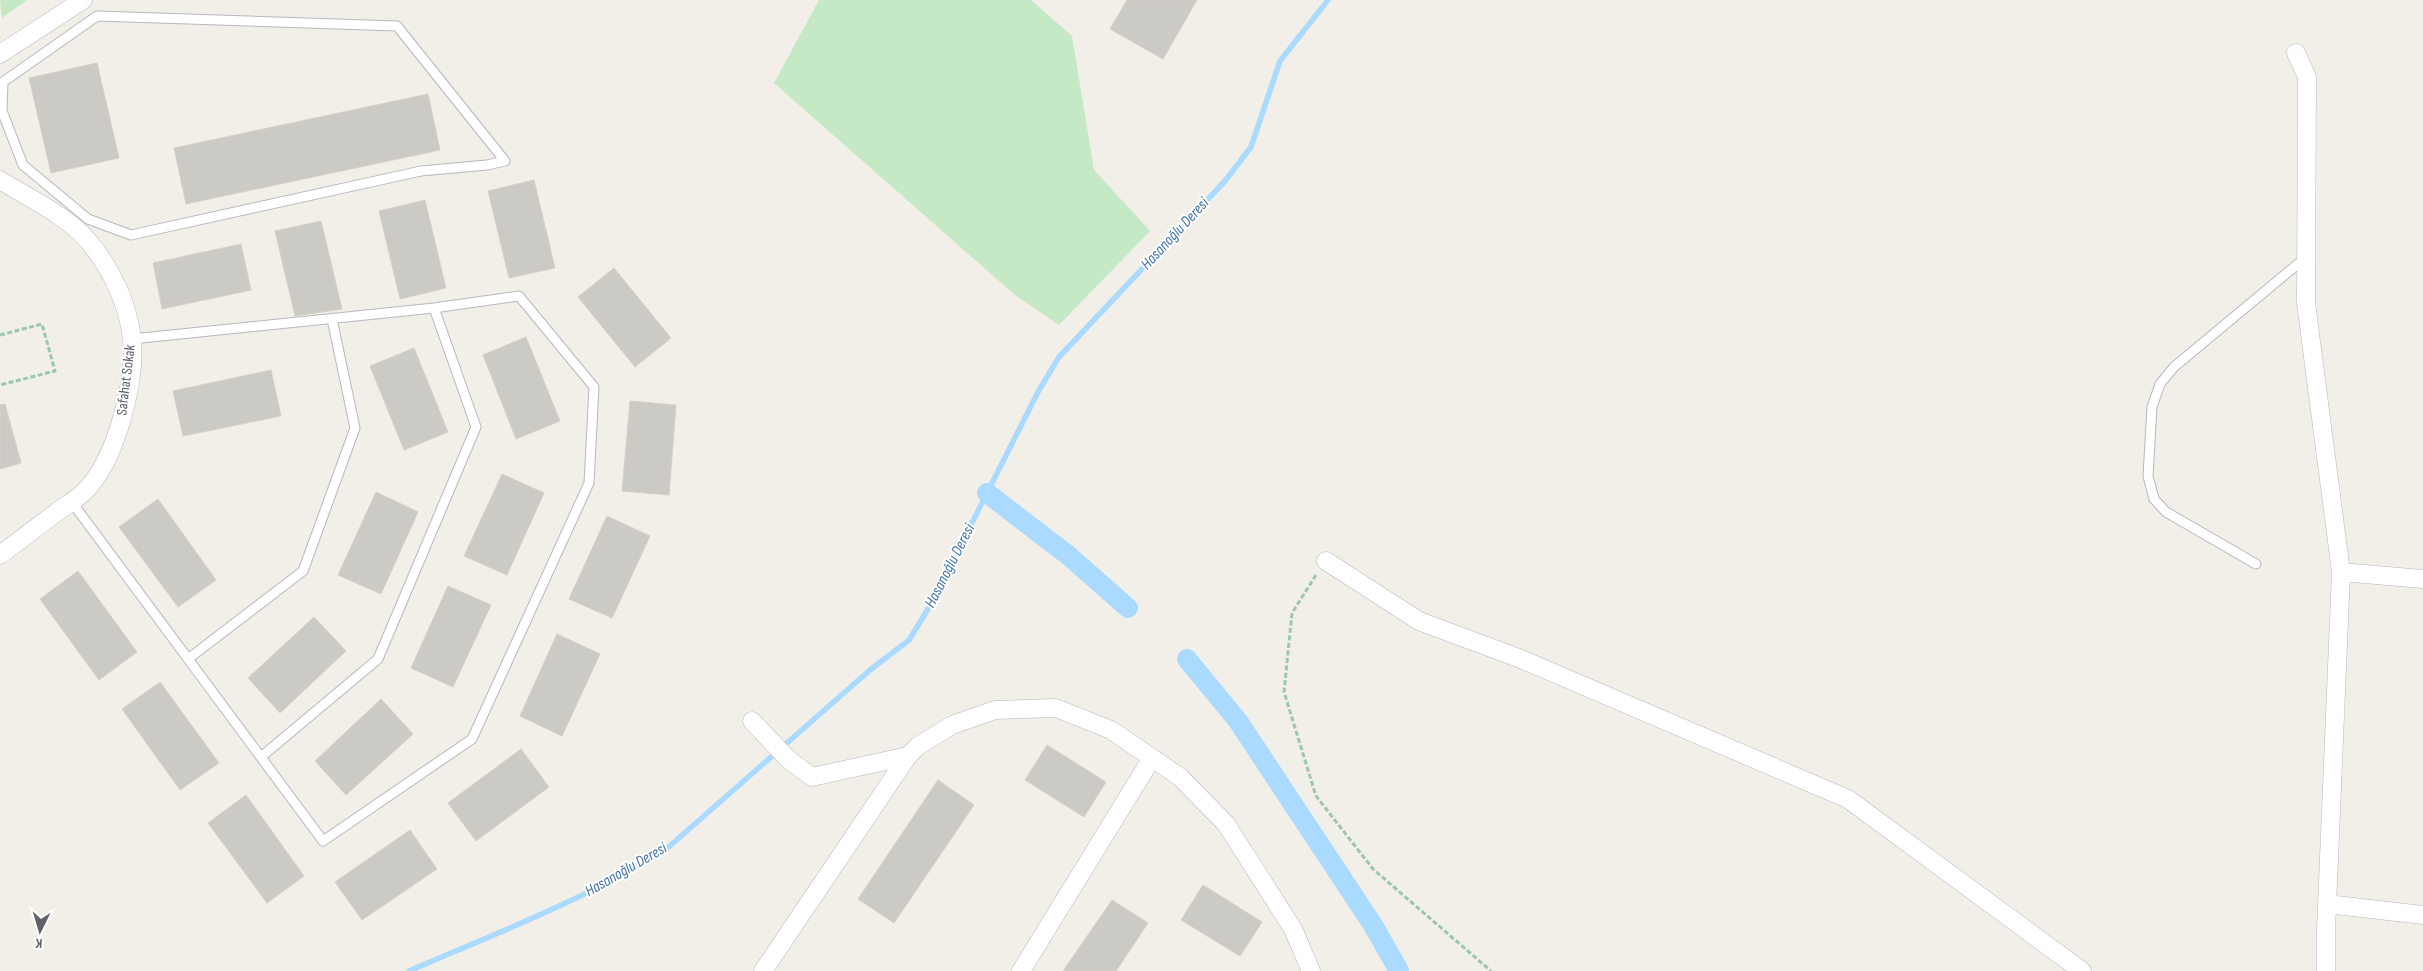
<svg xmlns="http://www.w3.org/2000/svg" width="2423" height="971" viewBox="0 0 2423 971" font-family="'Sofia Sans Condensed',sans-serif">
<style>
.green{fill:#c5e8c5}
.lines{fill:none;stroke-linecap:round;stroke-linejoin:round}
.stream{stroke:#aadaff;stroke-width:5.5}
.canal{stroke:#aadaff;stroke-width:20}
.building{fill:#cccac5;stroke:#d6d1c6}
.service-casing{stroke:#b5b8bc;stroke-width:11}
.minor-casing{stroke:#b5b8bc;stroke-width:19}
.path{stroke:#9cc7a9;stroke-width:3;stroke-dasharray:5 2.5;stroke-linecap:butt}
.service{stroke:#fff;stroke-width:9}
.minor{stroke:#fff;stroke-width:18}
.labels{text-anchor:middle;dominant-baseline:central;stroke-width:4;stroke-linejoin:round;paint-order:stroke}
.street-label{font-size:15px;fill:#5f6368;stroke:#fff}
.water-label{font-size:16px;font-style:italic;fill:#4174aa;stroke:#fff}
</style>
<rect width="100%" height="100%" fill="#f1efe8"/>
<!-- green -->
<path class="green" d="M0,0H27L2,18Z
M819,0H1031L1072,36L1094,170L1150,231L1059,325L1015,295L774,83Z"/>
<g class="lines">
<!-- stream -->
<path class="stream" d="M409,971C495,934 583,900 663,852L870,670L909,640L931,604L1038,392L1059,357L1225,181L1251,147L1280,61L1328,0"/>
<!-- canal -->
<path class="canal" d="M987,493L1069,556L1128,608
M1187,659L1238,721L1373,925L1399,971"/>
</g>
<!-- building -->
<path class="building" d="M1127,0H1197L1163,59L1110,29Z
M97,63L119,158L51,173L29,78Z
M428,94L440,150L186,204L174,148Z
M534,180L555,268L509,278L488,191Z
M425,200L446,288L400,299L379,211Z
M321,221L342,309L295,316L275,231Z
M241,244L251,290L162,309L153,263Z
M614,268L671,338L635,367L578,297Z
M526,337L560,421L516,439L483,355Z
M414,348L448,432L404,450L370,366Z
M271,370L281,416L183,436L173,391Z
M630,401L676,405L669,495L622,491Z
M5,404L21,463L0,469V405Z
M502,474L544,493L507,575L464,556Z
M376,492L418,512L381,594L338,575Z
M158,499L216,580L178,607L119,527Z
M607,516L650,536L612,618L569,599Z
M78,571L137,652L99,680L40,599Z
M448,586L491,605L453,687L411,668Z
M314,617L346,651L280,713L248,678Z
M557,634L600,654L562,736L520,716Z
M160,682L219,763L180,790L122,709Z
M381,699L413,734L346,795L315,761Z
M1047,745L1106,782L1084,817L1025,780Z
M521,749L549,787L476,841L448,803Z
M938,780L974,805L894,923L858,899Z
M246,795L304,876L267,903L208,823Z
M410,830L437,869L362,920L335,882Z
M1203,885L1262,922L1240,956L1181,920Z
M1112,900L1148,923L1116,971H1063Z"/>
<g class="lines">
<!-- service casing -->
<g class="service-casing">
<path id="service" d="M0,106L23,165L88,219L131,235L421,171L487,165L505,161L397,26L97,16L3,82L2,110
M71,501L323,841L472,739L589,483L594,387L519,296L434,308L132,339
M2256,564L2166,512L2154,499L2148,476L2152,407L2160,384L2174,367L2305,258
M188,659L303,571L355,428L332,319
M261,757L378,659L476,427L434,308"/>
</g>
<!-- minor casing -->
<g class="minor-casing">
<path id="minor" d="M2296,53L2307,77L2306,303L2341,572L2326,930V971
M0,54L83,0
M0,180C30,199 67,215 90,243C112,270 128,304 132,339C136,382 116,460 85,491C78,498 68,504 61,509C40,525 20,540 0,555
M1326,561L1419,621L1521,659L1848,799L2082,971
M2341,572L2423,579
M752,721L788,759L812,777L908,756
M2327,904L2423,915
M763,971L908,756L918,746L952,725L995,710L1056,708L1111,730L1180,777L1226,824L1293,929L1311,971
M1021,971L1152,758"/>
</g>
<!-- path -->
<path class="path" d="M0,335L42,324L55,371L0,385
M1316,575L1292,613L1284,692L1316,796L1373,869L1491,971"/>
<!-- service -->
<use href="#service" class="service"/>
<!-- minor -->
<use href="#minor" class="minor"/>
</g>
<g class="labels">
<!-- street labels -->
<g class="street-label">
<text transform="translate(126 380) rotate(-83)">Safahat Sokak</text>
</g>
<!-- water labels -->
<g class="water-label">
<text transform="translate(1175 234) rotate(-47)">Hasanoğlu Deresi</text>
<text transform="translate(950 566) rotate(-63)">Hasanoğlu Deresi</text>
<text transform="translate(626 870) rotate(-30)">Hasanoğlu Deresi</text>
</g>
</g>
<!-- north arrow -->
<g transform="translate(40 931) rotate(185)" stroke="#ffffff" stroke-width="4" paint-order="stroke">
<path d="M0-4L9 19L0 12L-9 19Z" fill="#5f6368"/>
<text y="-8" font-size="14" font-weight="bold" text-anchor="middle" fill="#5f6368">K</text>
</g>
</svg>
